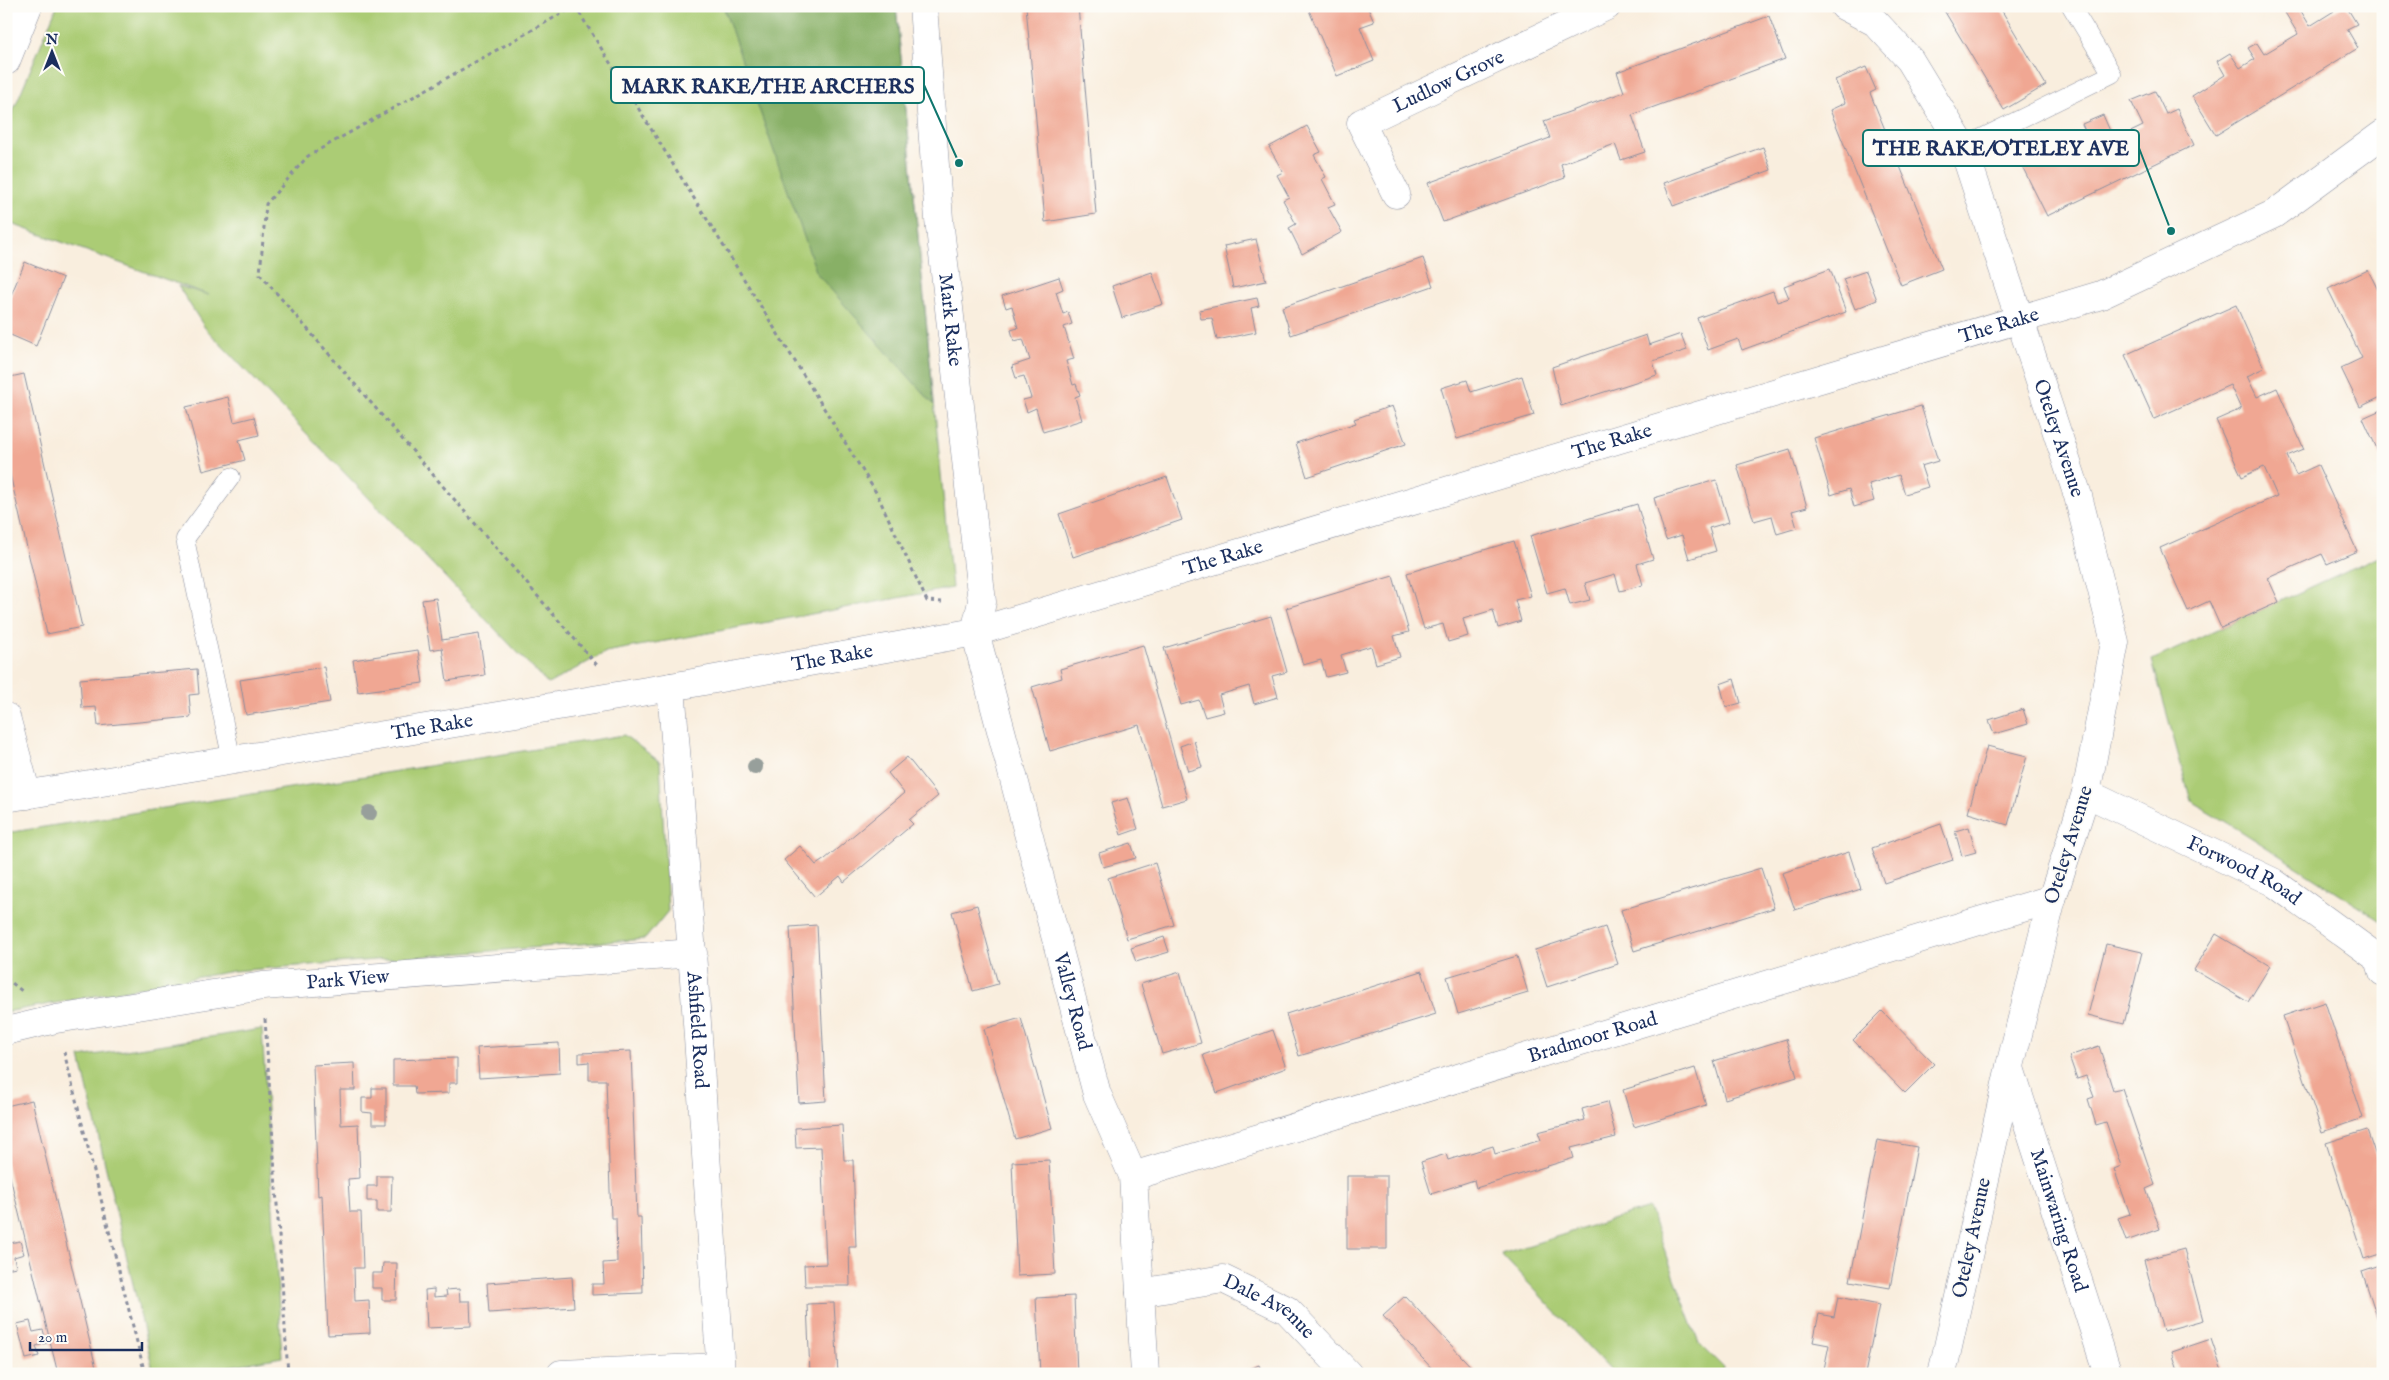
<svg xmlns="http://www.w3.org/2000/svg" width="2389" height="1380" viewBox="0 0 2389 1380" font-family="'IM FELL English',serif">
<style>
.green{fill:#abcc75;stroke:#637e6a}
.forest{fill:#88b066;stroke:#527062}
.building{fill:#f0a793}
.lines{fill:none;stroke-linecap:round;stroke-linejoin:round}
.service-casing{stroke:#8a8e9e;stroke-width:19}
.minor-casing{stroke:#8a8e9e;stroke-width:29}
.path{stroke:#8a8e9e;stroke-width:3;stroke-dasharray:4 4;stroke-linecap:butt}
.service{stroke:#fff;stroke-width:18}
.minor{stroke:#fff;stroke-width:28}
.tree{fill:#979f9b}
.labels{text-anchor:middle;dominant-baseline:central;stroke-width:4;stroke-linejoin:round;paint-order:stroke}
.street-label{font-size:20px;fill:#1b2f5e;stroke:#fdfcf7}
.leader{fill:none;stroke:#0f766e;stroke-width:2}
.callout-dot{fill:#0f766e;stroke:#fdfcf7;stroke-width:2}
.callout{fill:#fdfcf7;stroke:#0f766e;stroke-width:2}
.callout-label{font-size:21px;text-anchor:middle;font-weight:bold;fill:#1b2f5e}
</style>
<rect width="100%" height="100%" fill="#fdfcf7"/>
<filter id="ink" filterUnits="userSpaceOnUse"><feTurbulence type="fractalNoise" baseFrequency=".02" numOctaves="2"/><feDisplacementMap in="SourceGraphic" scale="10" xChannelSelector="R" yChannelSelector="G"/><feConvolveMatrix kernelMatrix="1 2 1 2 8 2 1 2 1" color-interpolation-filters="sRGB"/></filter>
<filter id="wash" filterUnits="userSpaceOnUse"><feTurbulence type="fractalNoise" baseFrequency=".0096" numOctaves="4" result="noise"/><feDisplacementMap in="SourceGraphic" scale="20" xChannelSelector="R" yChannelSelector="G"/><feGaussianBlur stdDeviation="1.12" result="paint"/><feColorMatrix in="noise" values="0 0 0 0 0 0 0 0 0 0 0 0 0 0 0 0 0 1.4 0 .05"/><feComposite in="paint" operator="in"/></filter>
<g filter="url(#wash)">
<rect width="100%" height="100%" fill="#f9eede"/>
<!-- green -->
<path class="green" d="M57,6H896L952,588L606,652L548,684L205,328L178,286L209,295L6,222V128Z
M2383,554V922L2241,831L2191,801L2152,660Z
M624,735L660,762L668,911L645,939L233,971L6,1012V833Z
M262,1029L282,1357L186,1374H154L80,1057Z
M1649,1208L1699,1343L1723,1367L1722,1374H1614L1501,1254Z"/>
<!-- forest -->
<path class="forest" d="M723,6H896L934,405L817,274Z"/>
<g id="blocks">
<!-- building -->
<path class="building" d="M1026,6H1078L1096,214L1045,222Z
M1312,6H1367L1374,22L1360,27L1374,61L1337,76L1308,8Z
M1934,6H1999L2046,85L2004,110L1942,7L1936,11Z
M2281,6H2298L2310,26L2342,6H2346L2357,24L2347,29L2358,48L2216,135L2192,96L2225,75L2217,61L2230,53L2240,68L2255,59L2248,48L2257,43L2264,54L2298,34Z
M1769,16L1785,59L1632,115L1645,152L1621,160L1615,144L1561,164L1565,178L1443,222L1428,183L1550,138L1544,121L1624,92L1617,72Z
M1866,67L1876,90L1870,93L1942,269L1901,285L1830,110L1845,103L1835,80Z
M2155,91L2166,114L2177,109L2194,145L2047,216L2022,166L2034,160L2031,153L2054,143L2065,165L2094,150L2082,124L2103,115L2114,140L2143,126L2131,101Z
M1307,126L1321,152L1314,155L1326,177L1322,179L1335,204L1328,207L1342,232L1302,254L1289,228L1296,224L1283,200L1289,197L1277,175L1283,172L1269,147Z
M1763,147L1771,170L1673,206L1664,183Z
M1256,239L1266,281L1233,288L1224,246Z
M1423,258L1433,286L1291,335L1282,307Z
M25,262L63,278L36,346L6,333V307Z
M1830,269L1846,312L1742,350L1738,339L1708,350L1697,318L1773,291L1777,302L1789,298L1784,286Z
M2368,270L2383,300V396L2360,407L2341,368L2362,358L2328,289Z
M1866,271L1877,300L1855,309L1843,279Z
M1152,272L1163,304L1122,318L1112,286Z
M1059,277L1063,289L1056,292L1063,314L1068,312L1072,324L1064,327L1074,359L1066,361L1073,385L1076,384L1080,395L1075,397L1082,420L1043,432L1036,408L1027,412L1023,400L1031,398L1024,376L1016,378L1012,366L1030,360L1023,339L1014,341L1011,330L1018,328L1012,306L1006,308L1002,296Z
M1257,298L1259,306L1251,308L1256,332L1217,340L1212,318L1201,319L1199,310Z
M2236,305L2264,368L2247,376L2257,397L2277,388L2304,449L2287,456L2296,475L2318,465L2357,551L2327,564L2322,554L2268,578L2279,602L2221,628L2209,601L2188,611L2160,548L2277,496L2264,467L2242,477L2216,420L2241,409L2230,385L2154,419L2125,355Z
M1681,334L1687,350L1653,361L1657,375L1561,406L1552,367L1646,335L1649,345Z
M24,374L82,627L47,634L6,457V378Z
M1522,376L1534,415L1457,439L1441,388L1467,380L1471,392Z
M228,397L234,422L254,417L259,435L239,440L245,460L203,471L186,407Z
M1392,406L1406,444L1307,477L1296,443L1356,423L1354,419Z
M1921,406L1938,461L1921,466L1928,487L1905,494L1899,475L1869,484L1874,501L1854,507L1849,489L1831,495L1814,438Z
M2383,409V462L2363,418Z
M1790,449L1807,507L1792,511L1797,528L1777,534L1772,516L1754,521L1737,465Z
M1167,477L1182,520L1073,557L1059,514Z
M1716,480L1729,522L1709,528L1716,551L1689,559L1682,535L1666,540L1654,498Z
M1637,504L1653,559L1637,564L1643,585L1620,591L1615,574L1585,583L1590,600L1570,605L1565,588L1547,593L1530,536Z
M1514,541L1531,596L1515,600L1521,621L1498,628L1493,610L1463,619L1468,636L1448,642L1443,624L1424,629L1407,573Z
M1393,576L1409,632L1394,636L1400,657L1376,664L1371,646L1341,655L1346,672L1326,677L1321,660L1303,665L1286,608Z
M436,598L442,640L479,634L485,675L447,681L442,648L430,650L422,600Z
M1271,616L1287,672L1272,676L1278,697L1254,704L1249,686L1219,695L1224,712L1205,717L1199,700L1181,705L1164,648Z
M1143,645L1187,799L1162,806L1139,725L1050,751L1032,687L1062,678L1060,669Z
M418,650L423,683L358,692L353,660Z
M324,667L330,702L246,715L240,680Z
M197,669L199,694L189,695L191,717L98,726L96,707L82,708L80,679Z
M1734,679L1741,703L1726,707L1720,684Z
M2023,709L2028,724L1994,734L1989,720Z
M1194,741L1202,767L1188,771L1180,746Z
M1987,746L2027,756L2008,825L1968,813Z
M907,757L938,796L909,820L913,824L844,882L840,876L815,897L784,860L800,846L816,865L825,859L904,793L888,773Z
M1128,798L1138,829L1121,835L1111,803Z
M1941,824L1953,860L1884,883L1872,848Z
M1969,827L1976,852L1962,856L1955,831Z
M1131,843L1136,858L1103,867L1099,853Z
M1849,852L1861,889L1795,910L1782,873Z
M1155,863L1174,925L1127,939L1108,878Z
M1761,868L1774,908L1634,951L1621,910Z
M977,905L998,984L973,991L952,912Z
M817,925L826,1101L799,1103L790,927Z
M1605,927L1618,964L1547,987L1535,950Z
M2216,934L2270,966L2248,1002L2194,970Z
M1164,937L1169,952L1136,962L1131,948Z
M2106,944L2142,952L2124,1024L2088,1015Z
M1517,956L1528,993L1458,1014L1447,977Z
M1422,971L1436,1014L1299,1056L1286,1014Z
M1180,972L1201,1043L1162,1054L1141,984Z
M2325,1002L2363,1118L2322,1132L2283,1016Z
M1882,1011L1934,1064L1905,1093L1853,1040Z
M1021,1018L1052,1128L1015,1139L984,1029Z
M1273,1030L1286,1068L1217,1093L1203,1055Z
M1786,1039L1797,1077L1725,1099L1714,1061Z
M559,1043L560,1073L479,1078L477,1048Z
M2099,1046L2113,1090L2122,1088L2155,1185L2146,1189L2160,1229L2126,1241L2118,1218L2130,1214L2114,1169L2121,1166L2106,1122L2096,1125L2088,1099L2094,1097L2086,1076L2077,1079L2069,1056Z
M631,1051L637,1217H641L643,1293L592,1295V1284H604L603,1263L617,1262L616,1218H611L606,1080H589V1062L579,1063V1053Z
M457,1058V1083H449V1093L415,1094L414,1086H393V1060Z
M354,1063L355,1090H340L341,1125L358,1124L360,1178L348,1179L350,1212H361L363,1268H354L355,1301L369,1300L370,1333L328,1335L322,1195L318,1196L313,1065Z
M1695,1068L1706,1105L1634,1127L1623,1090Z
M372,1088H386V1124H372V1113L362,1112V1098H372Z
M32,1100L97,1372L88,1374H58L6,1160V1106Z
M1607,1102L1616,1137L1571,1148L1574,1158L1476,1188L1474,1180L1431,1194L1421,1162L1446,1154L1448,1160L1493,1146L1495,1154L1541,1140L1538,1132L1585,1120L1582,1109Z
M842,1125L844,1160H853L856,1247H849L850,1286H805L804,1265L826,1264L821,1147L796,1148L795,1128Z
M2367,1130L2383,1176V1253L2364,1259L2326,1143Z
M1877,1140L1917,1147L1890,1288L1850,1281Z
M1049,1160L1055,1274L1017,1276L1012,1162Z
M377,1176H392L391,1212H377V1201H367V1186H377Z
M1347,1176H1387V1249H1347Z
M6,1229L10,1243L20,1241L24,1254L14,1257L16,1267L6,1269Z
M2184,1249L2203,1320L2163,1331L2144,1260Z
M383,1263H397L396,1300H382V1288H372V1273H382Z
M2383,1264V1332H2382L2362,1271Z
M572,1277L574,1307L489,1313L487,1283Z
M434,1289V1297L447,1296L446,1290L459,1289L460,1301H470L471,1326L427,1328L425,1290Z
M1074,1296L1077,1374H1040L1036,1298Z
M1405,1296L1433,1326L1478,1374H1437L1383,1316Z
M1838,1297L1879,1305L1865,1374H1823L1829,1345L1813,1342L1819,1314L1834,1317Z
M834,1303L838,1374H810L807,1304Z
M30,1321L33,1332L43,1330L47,1343L36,1346L39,1356L26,1359L17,1324Z
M2211,1339L2223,1374H2179L2172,1352Z
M1259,1365L1263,1374H1239Z"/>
</g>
</g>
<g filter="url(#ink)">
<use href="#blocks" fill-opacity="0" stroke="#8a8e9e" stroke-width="1"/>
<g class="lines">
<!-- service casing -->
<g class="service-casing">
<path id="service" d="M1963,147L2112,74L2071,6
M231,477L185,539L232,761"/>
</g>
<!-- minor casing -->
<g class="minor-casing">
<g id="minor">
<path id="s1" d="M923,6L939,219L982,602L975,632L1097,1094L1133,1176L1145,1374"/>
<path id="s2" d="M1844,6L1875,22L1910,60L1963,147L2078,496L2115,642L2086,793L2052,899L2010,1066L1942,1374"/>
<path d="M6,61L28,6"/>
<path id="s3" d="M1396,194L1361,123L1607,6"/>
<path id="s4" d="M671,687L694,979L721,1374"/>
<path d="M6,717L27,795"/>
<path id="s5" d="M2086,793L2273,882L2379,959L2383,972"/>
<path id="s6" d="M6,798L671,687L975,632L2101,295L2274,214L2383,134"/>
<path id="s7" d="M6,1031L56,1019L263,986L693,953"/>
<path id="s8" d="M2010,1068L2108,1374"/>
<path id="s9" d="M1133,1176L2052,899"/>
<path id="s10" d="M1140,1293L1223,1279L1287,1310L1348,1374"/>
<path d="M561,1374L720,1367"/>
</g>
</g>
<!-- path -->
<path class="path" d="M575,6L308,156L266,204L260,274L597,665
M575,6L877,494L927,601L942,602
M6,978L23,992
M265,1019L288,1374
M64,1052L145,1374"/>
<!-- service -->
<use href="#service" class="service"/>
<!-- minor -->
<use href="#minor" class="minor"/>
</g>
<!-- trees -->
<g class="tree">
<circle cx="755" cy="767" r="8"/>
<circle cx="369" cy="813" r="8"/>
</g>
</g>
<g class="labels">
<!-- street labels -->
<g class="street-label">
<text stroke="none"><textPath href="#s3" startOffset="176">Ludlow Grove</textPath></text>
<text stroke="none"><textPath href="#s1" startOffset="315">Mark Rake</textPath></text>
<text stroke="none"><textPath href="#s6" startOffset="2052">The Rake</textPath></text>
<text stroke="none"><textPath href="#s2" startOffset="495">Oteley Avenue</textPath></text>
<text stroke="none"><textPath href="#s6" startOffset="1648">The Rake</textPath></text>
<text stroke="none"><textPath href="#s6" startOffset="1242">The Rake</textPath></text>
<text stroke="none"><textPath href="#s6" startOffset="838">The Rake</textPath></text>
<text stroke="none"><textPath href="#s6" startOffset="432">The Rake</textPath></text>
<text transform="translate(2069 845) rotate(-73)">Oteley Avenue</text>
<text stroke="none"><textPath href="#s5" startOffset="176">Forwood Road</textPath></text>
<text stroke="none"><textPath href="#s7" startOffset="346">Park View</textPath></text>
<text stroke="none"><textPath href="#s1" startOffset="1012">Valley Road</textPath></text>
<text stroke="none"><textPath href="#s4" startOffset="344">Ashfield Road</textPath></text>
<text stroke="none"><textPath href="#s9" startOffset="480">Bradmoor Road</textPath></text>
<text stroke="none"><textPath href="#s8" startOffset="160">Mainwaring Road</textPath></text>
<text transform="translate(1972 1238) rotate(-78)">Oteley Avenue</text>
<text stroke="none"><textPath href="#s10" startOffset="138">Dale Avenue</textPath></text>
</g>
</g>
<!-- callouts -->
<path class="leader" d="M959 163L924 85M2171 231L2139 148"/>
<g class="callout-dot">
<circle cx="959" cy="163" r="5"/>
<circle cx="2171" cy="231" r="5"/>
</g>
<g class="callout">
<rect x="611" y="67" width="313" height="36" rx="5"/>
<rect x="1863" y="130" width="276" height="36" rx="5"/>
</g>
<g class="callout-label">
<text x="768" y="93">MARK RAKE/THE ARCHERS</text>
<text x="2001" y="155">THE RAKE/OTELEY AVE</text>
</g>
<!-- margin -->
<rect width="2389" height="1380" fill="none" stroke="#fdfcf7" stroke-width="25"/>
<!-- north arrow -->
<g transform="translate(52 52)" stroke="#fdfcf7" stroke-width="4" paint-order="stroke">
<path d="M0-4L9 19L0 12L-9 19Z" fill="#1b2f5e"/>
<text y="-8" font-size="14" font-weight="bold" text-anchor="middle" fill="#1b2f5e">N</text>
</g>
<!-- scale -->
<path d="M30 1342v8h112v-8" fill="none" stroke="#1b2f5e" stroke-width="2.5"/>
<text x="38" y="1342" font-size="15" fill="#1b2f5e" stroke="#fdfcf7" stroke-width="4" paint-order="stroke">20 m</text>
</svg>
